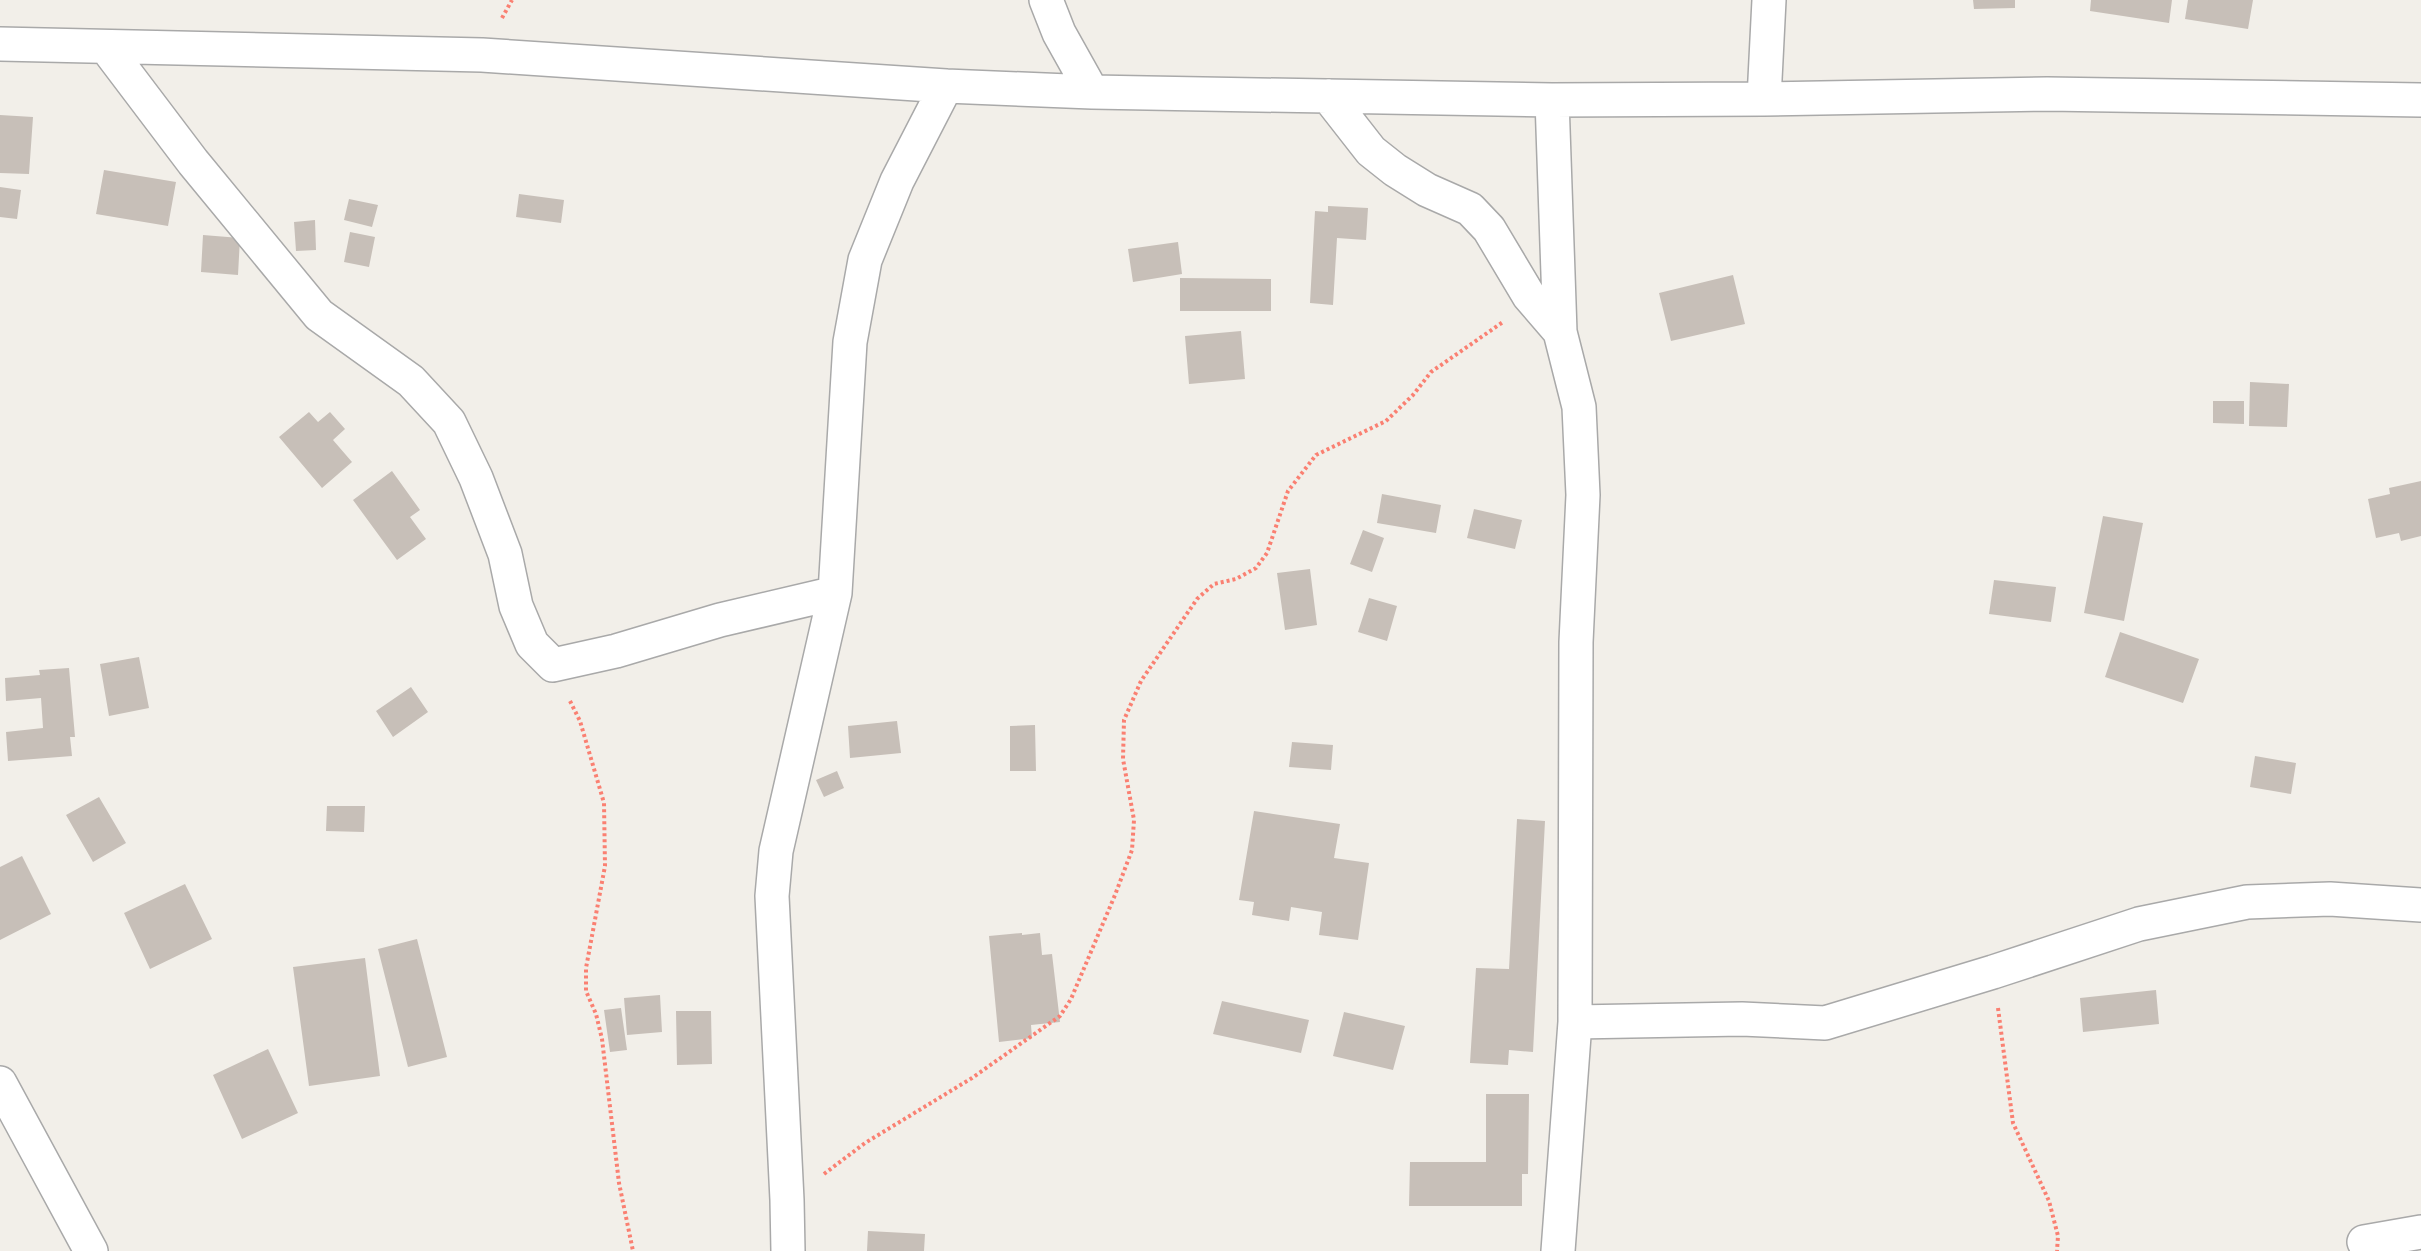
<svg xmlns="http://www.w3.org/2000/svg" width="2421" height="1251" viewBox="0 0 2421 1251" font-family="Manrope,sans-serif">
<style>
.building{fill:#c7bfb8}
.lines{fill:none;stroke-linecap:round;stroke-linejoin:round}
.minor-casing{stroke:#a9a9a9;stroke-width:36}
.path{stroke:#fa8072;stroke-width:4;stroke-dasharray:3 3;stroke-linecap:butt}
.minor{stroke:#fff;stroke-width:33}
</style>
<rect width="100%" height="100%" fill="#f2efe9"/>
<!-- building -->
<path class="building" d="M1973,0H2015V8L1974,9Z
M2091,0H2172L2169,23L2090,11Z
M2188,0H2253L2248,29L2185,19Z
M0,115L33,117L29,174L0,173Z
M104,170L176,182L168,226L96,214Z
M0,187L21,190L17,219L0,217Z
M519,194L564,200L561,223L516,217Z
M349,199L378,205L372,227L344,220Z
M1328,206L1368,208L1366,240L1337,238L1333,305L1310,303L1315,211L1328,212Z
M315,220L316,250L296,251L294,222Z
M350,232L375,237L369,267L344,262Z
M203,235L240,238L238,275L201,272Z
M1178,242L1182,274L1133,282L1128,249Z
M1733,275L1745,324L1671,341L1659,293Z
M1180,278L1271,279V311H1180Z
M1241,331L1245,379L1189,384L1185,336Z
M2250,382L2289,384L2287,427L2249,426Z
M2213,401H2244V424L2213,423Z
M309,412L318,422L330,412L345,429L333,440L352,462L322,488L279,437Z
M392,471L420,510L410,517L426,539L397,560L353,500Z
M2421,481V536L2401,541L2399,533L2376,538L2368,499L2390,494L2389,488Z
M1382,494L1441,505L1436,533L1377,523Z
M1474,509L1522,520L1515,549L1467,538Z
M2103,516L2143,523L2124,621L2084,613Z
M1363,530L1384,538L1372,572L1350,564Z
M1310,569L1317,625L1285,630L1277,573Z
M1994,580L2056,587L2051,622L1989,614Z
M1369,598L1397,606L1387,641L1358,632Z
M2120,632L2199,659L2183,703L2105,677Z
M139,657L149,708L109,716L100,664Z
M69,668L75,737H70L72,756L8,761L6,732L43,728L41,698L6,701L5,678L40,675L39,670Z
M411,687L428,712L393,737L376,711Z
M897,721L901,753L850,758L848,726Z
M1035,725L1036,771H1010V726Z
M1292,742L1333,745L1331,770L1289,767Z
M2255,756L2296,763L2291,794L2250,787Z
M837,771L844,788L824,797L816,780Z
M99,797L126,843L93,862L66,815Z
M327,806H365L364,832L326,831Z
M1254,811L1340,824L1334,858L1369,863L1358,940L1319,935L1322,912L1291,907L1289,921L1252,915L1254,902L1239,900Z
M1517,819L1545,821L1533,1052L1509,1050L1508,1065L1470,1063L1476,968L1509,969Z
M22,856L51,914L0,940V867Z
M185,884L212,939L150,969L124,913Z
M1022,933V935L1040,933L1042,955L1052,954L1060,1022L1031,1025L1032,1038L999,1042L989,936Z
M417,939L447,1057L408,1067L378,949Z
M365,958L380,1076L309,1086L293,967Z
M2156,990L2159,1024L2083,1032L2080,998Z
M660,995L662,1032L627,1035L624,998Z
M1222,1001L1309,1020L1301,1053L1213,1034Z
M621,1008L627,1050L610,1052L604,1010Z
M676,1011H711L712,1064L677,1065Z
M1344,1012L1405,1026L1393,1070L1333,1056Z
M268,1049L298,1113L242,1139L213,1075Z
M1486,1094H1529L1528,1174H1522V1206H1409L1410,1162H1486Z
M868,1231L925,1234L924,1251H867Z"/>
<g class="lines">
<!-- minor casing -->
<g class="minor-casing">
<path id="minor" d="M1046,0L1059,33L1092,92
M0,44L482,55L946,86L1092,92L1552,100L1764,99L2047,94L2421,100
M106,47L193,162L319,315L411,381L449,422L476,478L505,554L516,606L532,644L553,665L616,651L720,620L835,593
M1328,96L1371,151L1395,170L1427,190L1470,209L1489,229L1529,296L1560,332
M1764,99L1769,0
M1552,100L1560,332L1579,407L1583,495L1576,642L1575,1022L1558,1251
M1575,1022L1742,1019L1825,1023L1993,972L2139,924L2247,902L2330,899L2421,905
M0,1083L91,1251
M2364,1242L2421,1232
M788,1251L787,1200L772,896L776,851L835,593L850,342L865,260L897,181L946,86"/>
</g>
<!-- path -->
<path class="path" d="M502,18L512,0
M570,701L580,721L604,803L605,866L586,968V991L596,1014L602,1039L619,1183L633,1251
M1998,1008L2013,1123L2049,1201L2058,1236L2057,1251
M824,1174L865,1143L972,1078L1060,1016L1071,999L1115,895L1132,850L1134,820L1123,759L1124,720L1141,681L1197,599L1214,584L1236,579L1256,568L1267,553L1288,491L1316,455L1386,421L1413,395L1431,372L1503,322"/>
<!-- minor -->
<use href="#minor" class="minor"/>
</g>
</svg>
